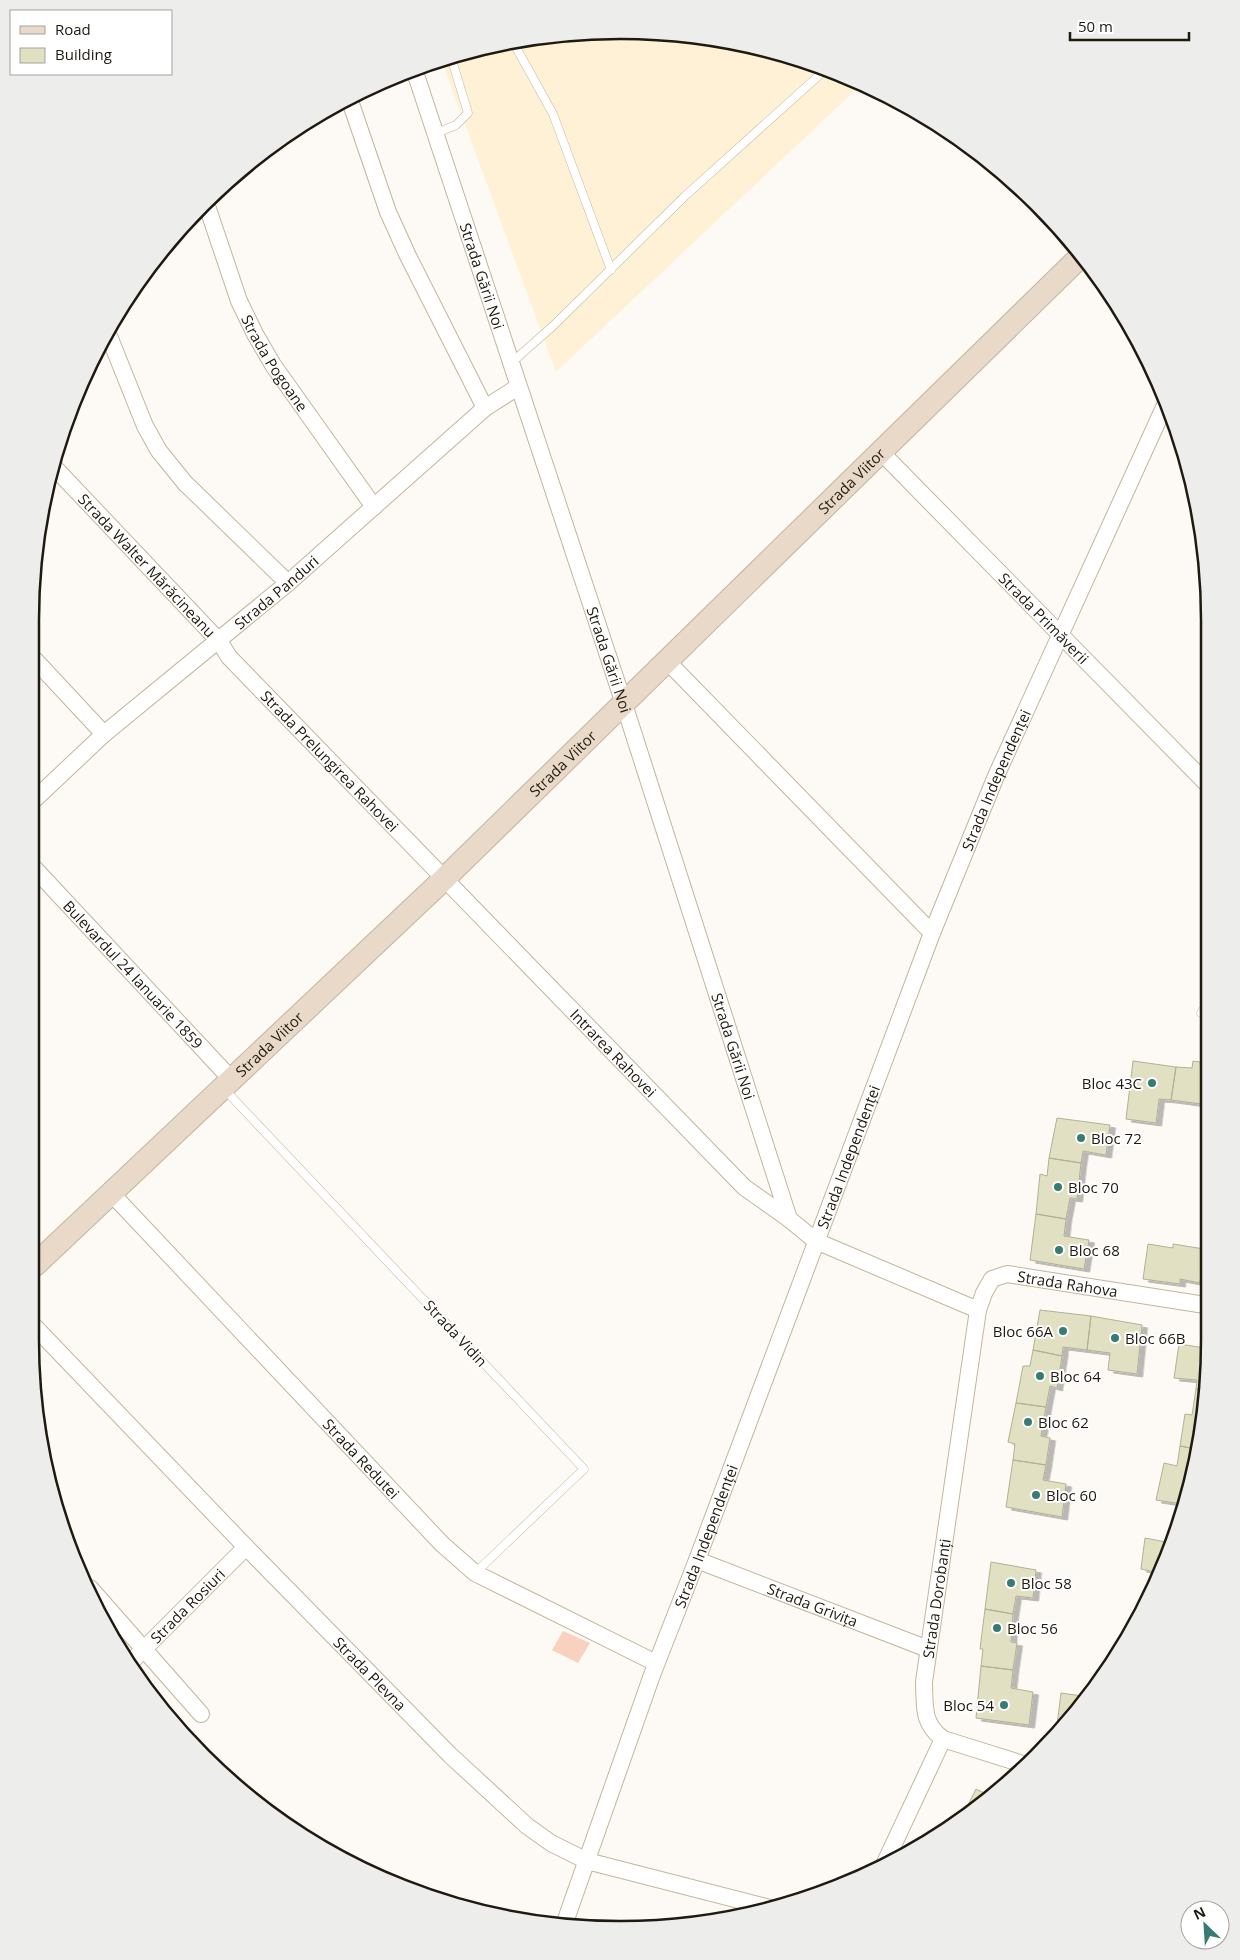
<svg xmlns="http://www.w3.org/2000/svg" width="1240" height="1960" viewBox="0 0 1240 1960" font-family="'Open Sans',sans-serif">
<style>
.built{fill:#fff1d6}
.green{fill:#f9d1bf}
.building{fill:#e2e0c3;stroke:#b2b094;filter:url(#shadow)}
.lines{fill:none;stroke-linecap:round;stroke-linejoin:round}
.lane-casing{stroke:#c2b59b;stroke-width:9}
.street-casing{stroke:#c2b59b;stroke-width:18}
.secondary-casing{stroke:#c2b59b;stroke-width:24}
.lane{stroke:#fff;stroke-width:8}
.street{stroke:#fff;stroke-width:16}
.secondary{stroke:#e9d9c8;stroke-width:22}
.poi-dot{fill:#377c72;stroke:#fff;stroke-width:2}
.labels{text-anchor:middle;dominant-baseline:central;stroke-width:4;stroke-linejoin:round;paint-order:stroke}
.street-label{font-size:15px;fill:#1f1a10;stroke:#fff}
.poi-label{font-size:15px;fill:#1f1a10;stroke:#fff;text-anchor:start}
.rim{fill:none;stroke:#1f1a10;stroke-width:2.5}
</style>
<defs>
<filter id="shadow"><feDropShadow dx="5.5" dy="3" stdDeviation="0" flood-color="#0004"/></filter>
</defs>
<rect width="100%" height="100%" fill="#fdfaf5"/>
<!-- built -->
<path class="built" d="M659,31L773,50L862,84L556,372L441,59L543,35Z"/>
<!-- green -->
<path class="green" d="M563,1631L590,1643L578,1663L552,1650Z"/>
<!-- building -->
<path class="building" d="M1133,1061L1176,1067L1171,1100L1159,1099L1156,1123L1126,1119Z
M1193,1061L1207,1063L1206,1097H1202L1201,1104L1171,1100L1176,1067L1192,1068Z
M1057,1118L1110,1125L1106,1155L1083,1151L1081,1163L1049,1158Z
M1049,1158L1081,1163L1077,1199L1070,1198L1066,1219L1036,1214L1040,1174L1047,1176Z
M1036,1214L1066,1219L1064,1236L1089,1240L1084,1269L1030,1260Z
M1148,1244L1173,1248V1244L1204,1249L1200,1283L1180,1279V1284L1143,1279Z
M1204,1249H1206V1284L1200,1283Z
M1040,1310L1091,1316L1087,1350L1063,1347L1062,1356L1033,1350Z
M1091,1316L1142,1325L1137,1374L1108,1370L1110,1353L1087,1350Z
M1179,1344L1205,1348V1390L1196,1389L1197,1380L1174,1378Z
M1033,1350L1062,1356L1057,1388L1050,1386L1046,1407L1016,1403L1023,1366H1030Z
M1196,1389L1205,1390V1417L1196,1449L1180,1446L1185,1414L1192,1415Z
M1016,1403L1046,1407L1041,1436L1050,1438L1046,1465L1013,1460L1015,1444L1008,1442Z
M1180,1446L1196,1449L1182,1504L1156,1500L1164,1463L1177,1466Z
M1013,1460L1046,1465L1043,1480L1066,1484L1062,1517L1006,1507Z
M1145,1538L1171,1543L1165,1566L1152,1588L1155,1572L1141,1569Z
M991,1562L1036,1570L1033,1598L1016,1596L1013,1614L985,1609Z
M985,1609L1013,1614L1011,1642L1017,1643L1013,1670L981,1666L983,1649H980Z
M981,1666L1013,1670L1011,1688L1033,1692L1029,1725L976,1718Z
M1061,1693L1089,1697L1056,1733Z
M976,1789L992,1797L960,1821Z"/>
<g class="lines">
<!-- lane casing -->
<g class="lane-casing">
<path id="lane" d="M513,42L553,114L611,270
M434,134L456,125L468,113L451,57
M511,363L553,326L685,196L825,70
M1201,1013L1207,1005
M225,1090L584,1469L475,1573"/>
</g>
<!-- street casing -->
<g class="street-casing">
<g id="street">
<path id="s1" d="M414,69L624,704L789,1219L816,1241L978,1310L984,1293L992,1279L1007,1274L1205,1305"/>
<path d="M349,98L388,212L408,256L485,408"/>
<path id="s2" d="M206,203L239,301L255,334L273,365L374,507"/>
<path d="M109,336L145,426L159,451L185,483L288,583"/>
<path id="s3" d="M880,451L1208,785"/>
<path id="s4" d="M55,468L219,641L229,657L744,1187L789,1219"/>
<path d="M35,660L104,734"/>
<path d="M667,661L932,933"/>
<path id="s5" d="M35,799L104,734L288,583L485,408L518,387"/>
<path id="s6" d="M35,869L232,1080"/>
<path id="s7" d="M111,1193L442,1544L475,1573L656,1663"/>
<path id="s8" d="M35,1327L246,1547L450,1755L527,1826L551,1843L587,1861L774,1909"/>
<path id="s9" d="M697,1560L928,1649"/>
<path d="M90,1588L201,1714"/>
<path id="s10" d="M128,1665L246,1547"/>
<path d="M943,1739L1026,1765"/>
<path id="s11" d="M882,1869L943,1739C922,1723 925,1707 924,1682L978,1310"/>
<path id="s12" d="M564,1925L652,1675L697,1560L932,933L996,776L1166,403"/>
</g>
</g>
<!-- secondary casing -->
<g class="secondary-casing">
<g id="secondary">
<path id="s13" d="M35,1265L444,879L1082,255"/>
</g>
</g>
<!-- lane -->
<use href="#lane" class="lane"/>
<!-- street -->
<use href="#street" class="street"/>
<!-- secondary -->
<use href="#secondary" class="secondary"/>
</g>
<!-- markers -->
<g class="poi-dot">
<circle cx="1152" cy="1083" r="5"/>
<circle cx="1081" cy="1138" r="5"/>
<circle cx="1058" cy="1187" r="5"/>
<circle cx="1059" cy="1250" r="5"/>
<circle cx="1063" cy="1331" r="5"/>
<circle cx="1115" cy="1338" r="5"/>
<circle cx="1040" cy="1376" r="5"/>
<circle cx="1028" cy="1422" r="5"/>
<circle cx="1036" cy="1495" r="5"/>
<circle cx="1011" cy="1583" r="5"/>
<circle cx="997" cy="1628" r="5"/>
<circle cx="1004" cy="1705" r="5"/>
</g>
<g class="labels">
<!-- street labels -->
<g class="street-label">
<text stroke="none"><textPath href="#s1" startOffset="218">Strada Gării Noi</textPath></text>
<text stroke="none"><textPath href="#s2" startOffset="175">Strada Pogoane</textPath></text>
<text stroke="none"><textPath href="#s13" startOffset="1132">Strada Viitor</textPath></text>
<text stroke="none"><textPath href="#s4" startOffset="134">Strada Walter Mărăcineanu</textPath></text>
<text stroke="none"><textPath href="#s5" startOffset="318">Strada Panduri</textPath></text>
<text stroke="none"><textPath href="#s3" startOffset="234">Strada Primăverii</textPath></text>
<text stroke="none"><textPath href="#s1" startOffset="622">Strada Gării Noi</textPath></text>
<text stroke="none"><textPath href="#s4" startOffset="402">Strada Prelungirea Rahovei</textPath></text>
<text stroke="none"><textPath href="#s13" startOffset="728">Strada Viitor</textPath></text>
<text stroke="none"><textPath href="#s12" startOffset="1224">Strada Independenței</textPath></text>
<text stroke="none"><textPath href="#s6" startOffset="144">Bulevardul 24 Ianuarie 1859</textPath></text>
<text stroke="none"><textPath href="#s13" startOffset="322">Strada Viitor</textPath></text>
<text stroke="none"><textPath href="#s1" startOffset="1028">Strada Gării Noi</textPath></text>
<text stroke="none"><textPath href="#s4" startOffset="809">Intrarea Rahovei</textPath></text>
<text stroke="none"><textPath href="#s12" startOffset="819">Strada Independenței</textPath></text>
<text stroke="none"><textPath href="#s1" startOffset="1532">Strada Rahova</textPath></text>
<text transform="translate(456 1333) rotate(47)">Strada Vidin</text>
<text stroke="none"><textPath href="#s7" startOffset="365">Strada Redutei</textPath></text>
<text stroke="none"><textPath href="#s12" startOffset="414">Strada Independenței</textPath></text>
<text stroke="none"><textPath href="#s11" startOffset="291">Strada Dorobanți</textPath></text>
<text stroke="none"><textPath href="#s9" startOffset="124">Strada Grivița</textPath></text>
<text stroke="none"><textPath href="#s10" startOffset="84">Strada Rosiuri</textPath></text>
<text stroke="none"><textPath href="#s8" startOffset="482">Strada Plevna</textPath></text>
</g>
<!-- poi labels -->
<g class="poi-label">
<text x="1142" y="1083" text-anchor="end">Bloc 43C</text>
<text x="1091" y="1138">Bloc 72</text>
<text x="1068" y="1187">Bloc 70</text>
<text x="1069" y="1250">Bloc 68</text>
<text x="1053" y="1331" text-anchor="end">Bloc 66A</text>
<text x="1125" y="1338">Bloc 66B</text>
<text x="1050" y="1376">Bloc 64</text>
<text x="1038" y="1422">Bloc 62</text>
<text x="1046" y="1495">Bloc 60</text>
<text x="1021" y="1583">Bloc 58</text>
<text x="1007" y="1628">Bloc 56</text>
<text x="994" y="1705" text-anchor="end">Bloc 54</text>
</g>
</g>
<!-- crop -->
<path d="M0 0H1240V1960H0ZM620 39H620A581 581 0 0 1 1201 620V1340A581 581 0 0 1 620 1921H620A581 581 0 0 1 39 1340V620A581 581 0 0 1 620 39Z" fill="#ededec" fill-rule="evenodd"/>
<path class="rim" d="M620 39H620A581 581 0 0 1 1201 620V1340A581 581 0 0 1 620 1921H620A581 581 0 0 1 39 1340V620A581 581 0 0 1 620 39Z"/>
<!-- legend -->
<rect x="10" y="10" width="162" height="65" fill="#ffffff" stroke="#a5a39f"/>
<rect x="20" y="26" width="25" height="8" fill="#e9d9c8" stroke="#a5a39f"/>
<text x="55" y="35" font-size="15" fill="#1f1a10">Road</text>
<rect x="20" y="48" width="25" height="15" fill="#e2e0c3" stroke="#a5a39f"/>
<text x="55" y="60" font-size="15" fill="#1f1a10">Building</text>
<!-- north arrow -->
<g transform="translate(1205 1925) rotate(335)"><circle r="24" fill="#ffffff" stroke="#a5a39f"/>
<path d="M0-4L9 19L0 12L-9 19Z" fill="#377c72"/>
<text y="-8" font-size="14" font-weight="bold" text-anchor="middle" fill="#1f1a10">N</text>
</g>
<!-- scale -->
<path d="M1070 32v8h119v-8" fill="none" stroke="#1f1a10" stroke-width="2.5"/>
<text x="1078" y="32" font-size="15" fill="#1f1a10" stroke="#ffffff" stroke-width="4" paint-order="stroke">50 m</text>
</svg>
